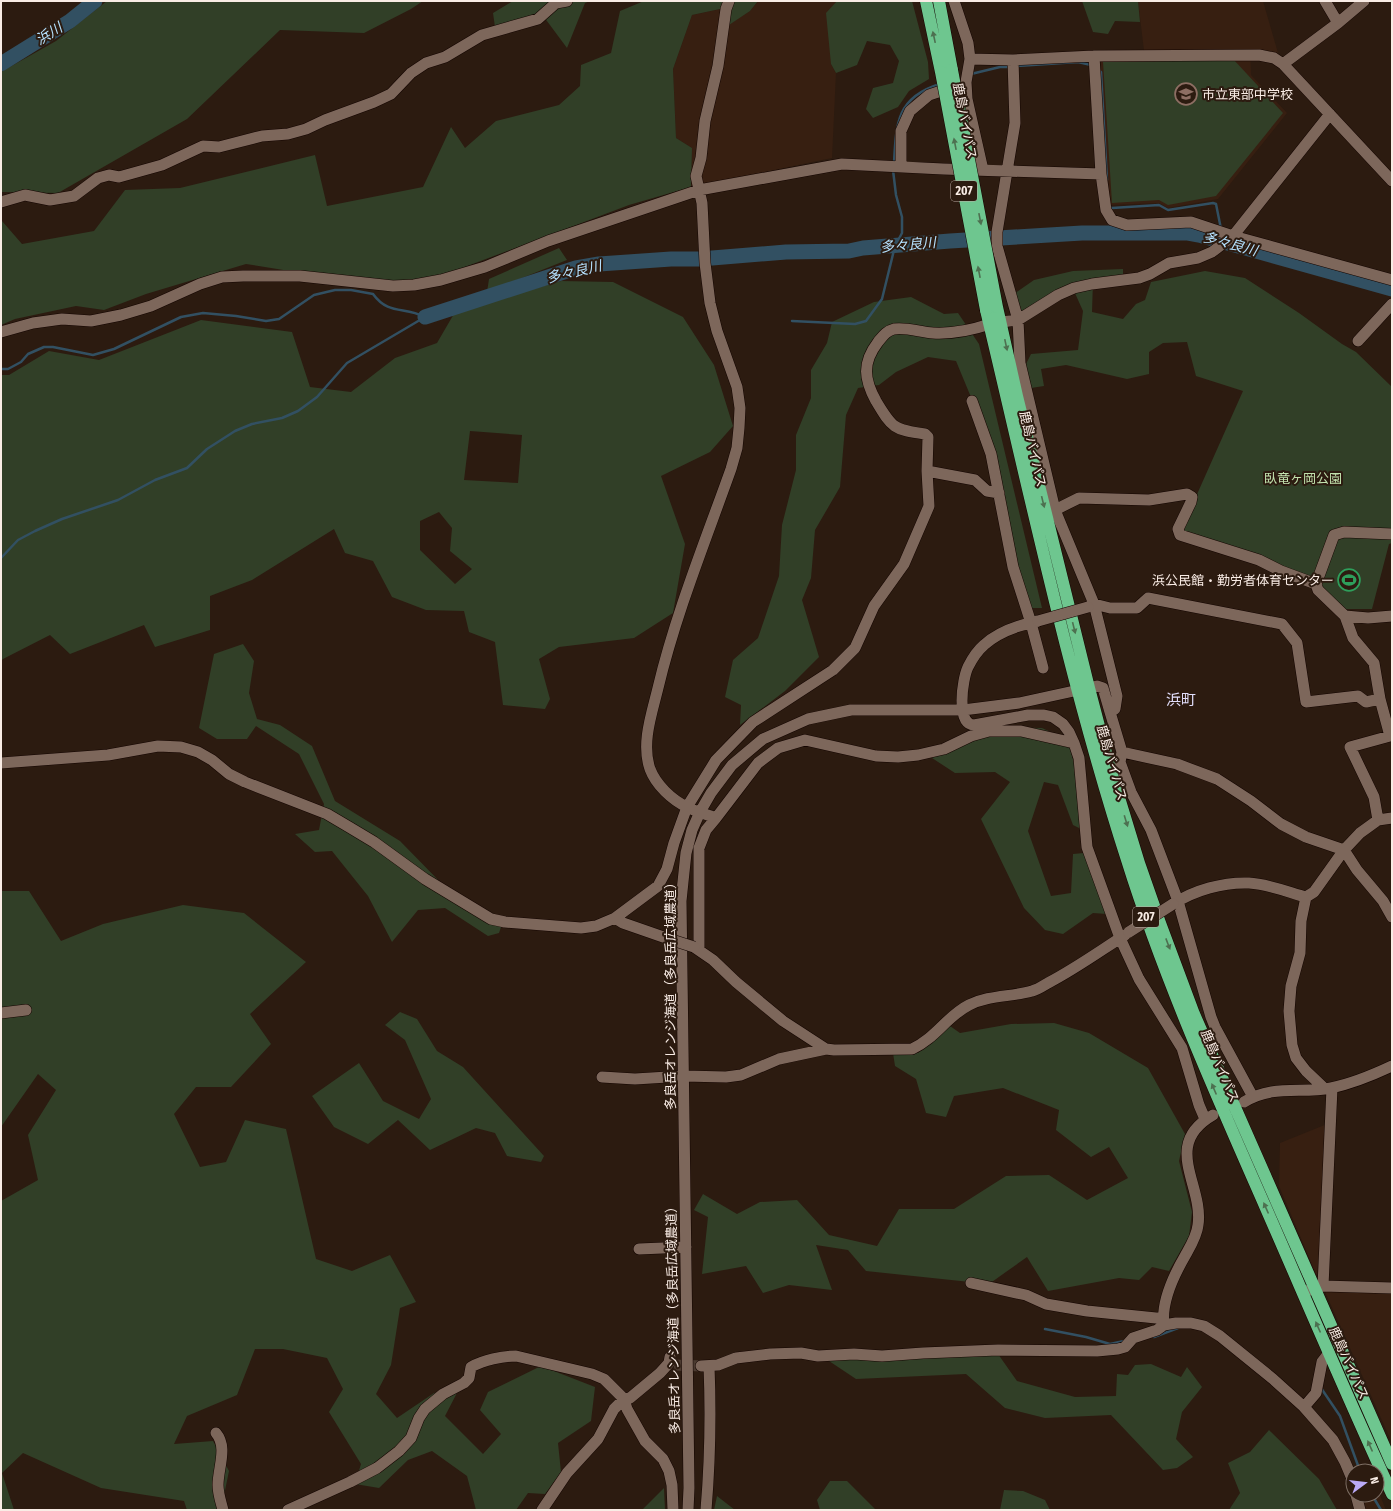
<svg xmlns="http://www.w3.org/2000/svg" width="1393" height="1511" viewBox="0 0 1393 1511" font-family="'Fira Sans Condensed','Noto Sans JP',sans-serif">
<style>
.built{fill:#371f11}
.green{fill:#313f27;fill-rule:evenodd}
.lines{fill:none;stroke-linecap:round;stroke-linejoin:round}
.stream{stroke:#325062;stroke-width:2.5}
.river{stroke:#325062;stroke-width:15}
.minor-tunnel{stroke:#4b3a30;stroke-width:11;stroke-dasharray:11 5.5;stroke-linecap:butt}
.minor-casing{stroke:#140501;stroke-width:12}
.highway-casing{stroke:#140501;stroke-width:13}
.minor{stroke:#7d675b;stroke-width:11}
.highway{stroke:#6ec68f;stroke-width:12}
.minor-bridge-casing{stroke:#140501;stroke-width:12;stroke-linecap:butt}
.highway-bridge-casing{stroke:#140501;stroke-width:13;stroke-linecap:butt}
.minor-bridge{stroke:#7d675b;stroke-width:11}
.highway-bridge{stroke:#6ec68f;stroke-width:12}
.oneway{fill:#4d7050}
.labels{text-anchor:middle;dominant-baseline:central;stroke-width:4;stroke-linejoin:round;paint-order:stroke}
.shield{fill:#2c1b10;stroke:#bcada5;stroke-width:1}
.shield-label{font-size:12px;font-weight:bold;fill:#f9ece5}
.poi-label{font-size:13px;fill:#f9ece5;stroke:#2c1b10;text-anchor:start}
.street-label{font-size:13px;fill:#f9ece5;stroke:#2c1b10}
.park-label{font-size:13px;fill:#c1e1ad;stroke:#2c1b10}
.water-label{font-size:14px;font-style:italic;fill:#b5e2ff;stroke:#2c1b10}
.quarter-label{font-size:15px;fill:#e1ddfa;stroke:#2c1b10}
</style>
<rect width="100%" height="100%" fill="#2c1b10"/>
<!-- built -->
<path class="built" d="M758,1H839H836L831,64L836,73L832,158L691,187L692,148L676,138L673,69L692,15L720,9L726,26L750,11Z
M1138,1H1263L1278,53L1250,50L1251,75L1287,113L1218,199L1168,208L1159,203L1110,205L1100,59H1145Z
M1327,1124L1321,1277L1316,1274L1279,1186L1280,1143Z
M1326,1289L1392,1291V1443L1326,1294Z
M1377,1488L1386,1510H1362L1359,1495H1377Z"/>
<!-- green -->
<path class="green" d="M107,1H423L411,9L364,33L280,30L187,119L58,193L1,192V72L56,41Z
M513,1H590L585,3L567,48L541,13L495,27L493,13Z
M644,1H758L750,11L726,27L720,9L692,15L673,69L676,138L692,148L691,187L629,205L417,285L302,273L246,264L146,294L104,310L76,306L15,319L1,325L2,221L22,244L94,231L125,190L180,188L315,155L327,206L423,187L451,127L465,148L496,121L559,105L580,86L581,65L611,53L620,11Z
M837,1H912L928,62L929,79L909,91L898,107L873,118L866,109L873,88L893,83L899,61L890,45L867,41L857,65L836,73L831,64L826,13Z
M1082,1H1138L1140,22L1115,21L1108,34L1093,32Z
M1234,60L1283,113L1216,196L1168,205L1159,200L1112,203L1103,62Z
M559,248L567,260L487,292L489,279Z
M1123,269V278L1093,281L1092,312L1123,319L1136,304L1145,300L1151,282L1205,271L1245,278L1299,313L1342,344L1356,352L1392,387V543L1389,544L1372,609H1346L1312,579L1185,534L1182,528L1243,391L1196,376L1187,342L1163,343L1149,352V374L1127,379L1066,365L1041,369L1044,386L1031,388L1025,366L1031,354L1078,350L1083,311L1074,291L1031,314H1012L1008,298L1034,280L1073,271Z
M561,281L613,282L683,317L714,365L733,426L710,452L661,476L685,544L673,613L634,638L559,647L539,659L550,699L545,709L503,705L495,642L469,632L464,611L426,610L392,597L373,561L345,553L334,529L252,580L210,596V630L155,647L144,625L70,654L50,635L3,659L1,661V375H9L49,351L99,360L201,320L292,332L310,387L351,392L395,358L437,343L455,312ZM470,431L522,435L518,483L464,480ZM439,512L452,528L450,551L472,569L455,584L420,550V521Z
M911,297L944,314L958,313L979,344L1042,608H1029L1009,567L985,431L956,361L928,357L896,372L879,385L858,388L846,415L840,487L815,530L811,578L802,600L819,657L785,691L740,725L741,705L725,697L733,660L758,638L779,576L782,525L796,470V435L811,398V370L827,343L832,322L874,302Z
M243,644L254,661L249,693L257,719L280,725L312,746L335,801L400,841L446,888L497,916L502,924L499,933L488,936L445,908L418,910L392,942L368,896L332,851L315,852L295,834L319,830L324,804L299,754L256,726L247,739H217L199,728L214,654Z
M994,727L1042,728L1068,740L1075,767L1081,829L1073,825L1058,785L1044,782L1028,831L1051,896L1071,893L1073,854L1084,853L1107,914L1093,913L1063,934L1045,930L1024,908L981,819L1010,782L995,772L955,773L932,758L962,736Z
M1,891H29L61,941L103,924L183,905L244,913L306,962L250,1014L271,1044L231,1087H196L174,1114L200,1167L226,1162L245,1120L286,1129L316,1259L352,1271L390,1255L416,1302L400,1308L391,1365L376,1394L397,1418L434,1393L459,1389L445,1416L483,1454L501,1434L480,1410L488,1392L541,1366L595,1387L591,1421L558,1443L561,1472L545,1494L528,1493L516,1510H476L467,1476L432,1451L408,1460L379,1488L355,1484L361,1464L329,1412L343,1389L327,1358L283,1349H255L237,1395L187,1416L174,1444L213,1441L229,1471L221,1510H187L184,1501L101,1488L23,1453L2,1473L14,1510H1V1201L38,1180L28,1135L56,1090L38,1074L1,1127Z
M400,1012L417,1019L437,1051L463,1067L544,1156L541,1162L507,1156L495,1133L476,1128L430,1150L398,1120L368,1144L334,1127L312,1096L359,1063L383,1101L419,1119L431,1099L405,1040L385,1025Z
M1054,1023L1089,1033L1148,1068L1185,1134L1179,1161L1192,1212L1189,1236L1169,1271L1152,1267L1139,1280L1119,1278L1048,1291L1027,1257L989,1284L866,1271L848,1250L816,1245L832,1290L789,1285L763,1293L746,1266L702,1274L708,1217L694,1210L703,1194L737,1214L760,1202L797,1200L829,1235L877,1246L899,1209H954L1006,1176L1049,1175L1087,1200L1128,1178L1109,1147L1091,1157L1056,1130L1059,1110L1003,1088L954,1096L946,1117L926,1113L916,1079L895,1066L893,1053H918L950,1026L960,1033L1011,1024Z
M998,1354L1017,1381L1075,1397L1116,1396L1117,1374L1128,1375L1135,1365L1151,1364L1181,1377L1187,1367L1202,1387L1182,1412L1176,1439L1193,1457L1177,1468L1163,1470L1111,1415L1045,1418L1005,1408L966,1374L856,1379L823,1357Z
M1269,1430L1319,1479L1337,1510H1229L1240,1493L1228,1463L1250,1452Z
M830,1481H847L876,1510H820L817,1500Z
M664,1488L665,1510H642Z
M1004,1490L1023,1491L1045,1500L1050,1510H1000Z
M717,1496L735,1510H714Z"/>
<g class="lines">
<!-- stream -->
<path class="stream" d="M1017,66L1078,62L1091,65
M1098,70L1101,72L1107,180
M971,74L1000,67H1010
M894,163C896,123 897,97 940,84
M1110,207L1112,208L1159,205L1168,210L1213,203L1216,204L1221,229
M792,321L855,324L866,321L882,299L895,246L902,233V217L896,195L893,170
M1,369H8L21,362L28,354L44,347H53L93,355L114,349L181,317L203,313L236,316L266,321L279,319L314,295L335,290H351L373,294C389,316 405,306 424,317
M1,558L18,540L35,531L62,519L118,500L155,480L187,468L207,449L235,431L252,424L282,418L298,411L317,397L347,363L425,317
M1045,1329L1086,1337L1110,1344L1124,1341
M1154,1337L1178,1328
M1321,1388L1340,1416L1360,1471
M1348,1482L1352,1495
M1372,1495L1381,1510"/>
<!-- river -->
<path class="river" d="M1,64L70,21L95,1
M425,317L576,268L599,264L671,259H700L786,252L849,251L863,248L950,241L1082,233H1188L1199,235L1392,289"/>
<!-- minor-tunnel -->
<path class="minor-tunnel" d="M674,1365L701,1366"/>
<!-- minor casing -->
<g class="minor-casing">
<path id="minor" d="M954,1L968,43L970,59L966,82L967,99L983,170
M1325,1L1338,23
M1094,56L1101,174L1106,210L1112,220L1127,225L1191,222L1233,236L1392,280
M970,59L1013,60L1094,56L1259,55L1274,58L1283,64L1392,181
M1013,60L1015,123L997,232V246L1018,320L1020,363L1055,510L1094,604L1117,696L1115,709L1110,712L1122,752L1120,762L1131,792L1151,830L1178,901L1211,1017L1215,1027L1253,1097
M1283,64L1338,23L1364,1
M901,167V131L910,111L929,95L953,87
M1,202L25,195L50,200L74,196L98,178L109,175L119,177L162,165L203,146L219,147L262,136L288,134L306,129L325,120L374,102L391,94L411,73L426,63L445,57L482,35L538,19L556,3L567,1
M1001,322L1018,320L1058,295L1074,288L1092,284L1139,278L1150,274L1169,263L1198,258L1212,252L1233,236L1330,114
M1,332L33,323L62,319L91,321L121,315L151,306L200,284L222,277L243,276H300L393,286L414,285L441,280L485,267L548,241L699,190L842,164L943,169L1101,174
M1358,341L1392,304
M972,401L991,454L1013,567L1031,623L1043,668
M927,471L975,480L987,491L999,493
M1055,510L1079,498L1149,500L1187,494L1192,497L1191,502L1178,529L1180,535L1259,560L1281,571L1316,584
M1090,606L1094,604L1110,608H1137L1148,598L1282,624L1297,643L1306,702L1358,696L1366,702L1380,699L1390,736L1350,747L1374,797L1378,820
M1345,616L1368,618L1392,616
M1038,621C1019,625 998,632 984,645C977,651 972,659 968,667C962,680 956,724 974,725L1028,715H1044L1053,717L1063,724L1069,732L1074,743L1079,758L1087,847L1120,938L1139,979L1182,1048L1199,1105L1205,1119
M1380,699L1374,663L1353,638L1345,616L1318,590L1316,584L1334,535L1344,532L1392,534
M1122,752L1177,764L1217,779L1251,801L1281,824L1306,837L1344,850L1357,870L1383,901L1392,917
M1,763L108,755L158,746L181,747L198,752L212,760L229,774L245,782L327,814L349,827L374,842L425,879L491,919L505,922L581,928L596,926L615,918L658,886L667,869L674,843L687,807L716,760L753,722L833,670L855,648L874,606L904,564L929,506L927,471L928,437L925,434C894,430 892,428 876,401C864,379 862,363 878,342C883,336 886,331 894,329C906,327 920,332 933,333C951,334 972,330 990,324
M716,818L758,763L778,748L805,740L876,756L898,757L918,755L944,749L971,736L989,731H1021L1074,743
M1173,904C1195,890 1223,882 1249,883C1268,884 1288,892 1306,897
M615,918L623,923L669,939
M694,947L713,960L736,982L783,1021L826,1049
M699,949V848L706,830L716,818C706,814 696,812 687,807C672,800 656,785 650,769C641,743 652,713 658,688C676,613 705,542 731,469L737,448L739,428L740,408L737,387L717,331L710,303L705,263L702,203L696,176L701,158L705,121L718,66L726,9L729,1
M1,1013L26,1010
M602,1077L635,1079L684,1076L726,1077L741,1075L779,1059L826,1049L834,1050L912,1049C936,1038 947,1016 969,1005C989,995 1011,997 1032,991C1037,990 1043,986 1048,983C1075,969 1100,951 1125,935
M1325,1089L1306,1071L1296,1058L1292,1045L1289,1011L1291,986L1300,953L1301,921L1306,897L1314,892L1344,850L1360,833L1378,820L1392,818
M1244,1102C1273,1084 1301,1094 1331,1088C1350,1084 1375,1074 1392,1066
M639,1249L686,1247
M971,1283L1026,1295L1046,1304L1087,1311L1156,1318L1163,1317
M1323,1286L1332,1088
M1303,1292L1323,1286L1392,1288
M1164,1325C1161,1303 1174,1275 1185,1256C1190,1247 1197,1236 1198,1225C1204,1185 1161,1145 1213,1115
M701,1366L718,1365L736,1358L770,1354L801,1353L818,1356L854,1354L882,1356L923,1353L998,1350L1097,1351L1118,1349L1125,1347L1133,1338L1157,1330L1164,1325L1176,1323H1191L1204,1326L1220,1336L1273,1379L1304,1407L1333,1440L1345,1462L1353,1481
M1304,1407L1316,1393L1322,1362L1329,1353
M216,1433C228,1447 218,1468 218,1485C218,1494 221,1502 223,1510
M1356,1495L1360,1510
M288,1510L350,1482L377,1468L399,1451L411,1438L419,1418L425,1409L443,1394L464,1383L469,1378L471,1367C484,1360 502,1356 516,1356L592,1374L604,1379L624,1399L627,1409L645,1441L663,1459L669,1471L672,1485L673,1510
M542,1510L567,1473L598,1439L614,1409L624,1399L630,1398L660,1373L669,1363L670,1357
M688,1510L689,1488L681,901L686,853L692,830L700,812L711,793L732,765L763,739L808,719L851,710H963L1019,703L1097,686L1103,688L1110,712
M706,1510C710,1462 711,1414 709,1366"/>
</g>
<!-- highway casing -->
<g class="highway-casing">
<path id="highway" d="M926,1L941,72
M939,1L952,70
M997,307L1017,396L1089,688L1110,768L1139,863L1160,923L1194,1014L1392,1464
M986,310C1030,494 1069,680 1127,860C1164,978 1215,1092 1265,1206C1307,1302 1348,1399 1392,1494"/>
</g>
<!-- minor -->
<use href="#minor" class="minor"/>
<!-- highway -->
<use href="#highway" class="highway"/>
<!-- minor-bridge casing -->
<g class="minor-bridge-casing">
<path id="minor-bridge" d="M1038,621L1088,607
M1129,932L1173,904
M669,939L694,947"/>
</g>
<!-- highway-bridge casing -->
<g class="highway-bridge-casing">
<path id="highway-bridge" d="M952,70L997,307
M941,72L986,310"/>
</g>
<!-- minor-bridge -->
<use href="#minor-bridge" class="minor-bridge"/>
<!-- highway-bridge -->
<use href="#highway-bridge" class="highway-bridge"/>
</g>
<!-- one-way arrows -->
<defs><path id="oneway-solid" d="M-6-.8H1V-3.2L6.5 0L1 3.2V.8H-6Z"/></defs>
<g class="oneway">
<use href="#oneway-solid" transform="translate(934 37) rotate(-102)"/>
<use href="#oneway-solid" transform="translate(955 144) rotate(-101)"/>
<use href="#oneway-solid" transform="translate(980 219) rotate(79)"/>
<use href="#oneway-solid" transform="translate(979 272) rotate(-101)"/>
<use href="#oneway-solid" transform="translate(1006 345) rotate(78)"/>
<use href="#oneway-solid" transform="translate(1043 502) rotate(76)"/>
<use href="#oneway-solid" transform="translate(1074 628) rotate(76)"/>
<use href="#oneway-solid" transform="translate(1126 821) rotate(73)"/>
<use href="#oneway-solid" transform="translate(1168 944) rotate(69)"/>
<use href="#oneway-solid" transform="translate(1214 1089) rotate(-113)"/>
<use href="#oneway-solid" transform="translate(1266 1208) rotate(-114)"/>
<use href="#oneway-solid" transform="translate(1318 1327) rotate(-114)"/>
<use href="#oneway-solid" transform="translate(1370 1446) rotate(-114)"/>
</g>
<!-- icons -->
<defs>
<g id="school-ring" transform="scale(1.15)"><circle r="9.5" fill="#2c1b10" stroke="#8d6e63" stroke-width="1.5"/><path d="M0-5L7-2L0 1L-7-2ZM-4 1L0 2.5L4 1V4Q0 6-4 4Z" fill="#8d6e63"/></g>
<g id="stadium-ring" transform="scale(1.15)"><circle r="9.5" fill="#2c1b10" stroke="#2e9e5b" stroke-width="1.5"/><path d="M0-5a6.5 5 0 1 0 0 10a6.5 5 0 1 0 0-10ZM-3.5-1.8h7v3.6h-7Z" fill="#2e9e5b"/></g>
</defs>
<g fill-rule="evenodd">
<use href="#school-ring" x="1186" y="94"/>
<use href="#stadium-ring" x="1349" y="580"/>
</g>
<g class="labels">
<!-- shield labels -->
<g class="shield">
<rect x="951" y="181" width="26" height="20" rx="3"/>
<rect x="1133" y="907" width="26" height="20" rx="3"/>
</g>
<g class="shield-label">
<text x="964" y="191">207</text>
<text x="1146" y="917">207</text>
</g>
<!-- poi labels -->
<g class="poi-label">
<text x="1202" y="94">市立東部中学校</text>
<text x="1334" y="580" text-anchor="end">浜公民館・勤労者体育センター</text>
</g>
<!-- street labels -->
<g class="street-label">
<text transform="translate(965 121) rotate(79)">鹿島バイパス</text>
<text transform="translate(1033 449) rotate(77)">鹿島バイパス</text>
<text transform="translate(1112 763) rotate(74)">鹿島バイパス</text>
<text transform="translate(670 993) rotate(-90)">多良岳オレンジ海道（多良岳広域農道）</text>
<text transform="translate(1220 1066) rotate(67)">鹿島バイパス</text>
<text transform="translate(673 1317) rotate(-91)">多良岳オレンジ海道（多良岳広域農道）</text>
<text transform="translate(1349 1363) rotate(66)">鹿島バイパス</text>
</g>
<!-- park labels -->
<g class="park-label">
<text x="1303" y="478">臥竜ヶ岡公園</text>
</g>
<!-- water labels -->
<g class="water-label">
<text transform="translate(49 34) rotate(-32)">浜川</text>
<text transform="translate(1230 244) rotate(15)">多々良川</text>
<text transform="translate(908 245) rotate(-5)">多々良川</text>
<text transform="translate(574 272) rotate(-13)">多々良川</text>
</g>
<!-- quarter labels -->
<g class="quarter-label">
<text x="1181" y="700">浜町</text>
</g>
</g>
<!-- border -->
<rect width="1393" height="1511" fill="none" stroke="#f9ece5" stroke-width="4"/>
<!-- north arrow -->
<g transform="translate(1365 1483) rotate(75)"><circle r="19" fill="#2c1b10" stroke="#7e6f65"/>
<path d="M0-3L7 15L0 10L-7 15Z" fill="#baaaf6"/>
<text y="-6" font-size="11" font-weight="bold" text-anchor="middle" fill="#f9ece5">N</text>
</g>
</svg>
